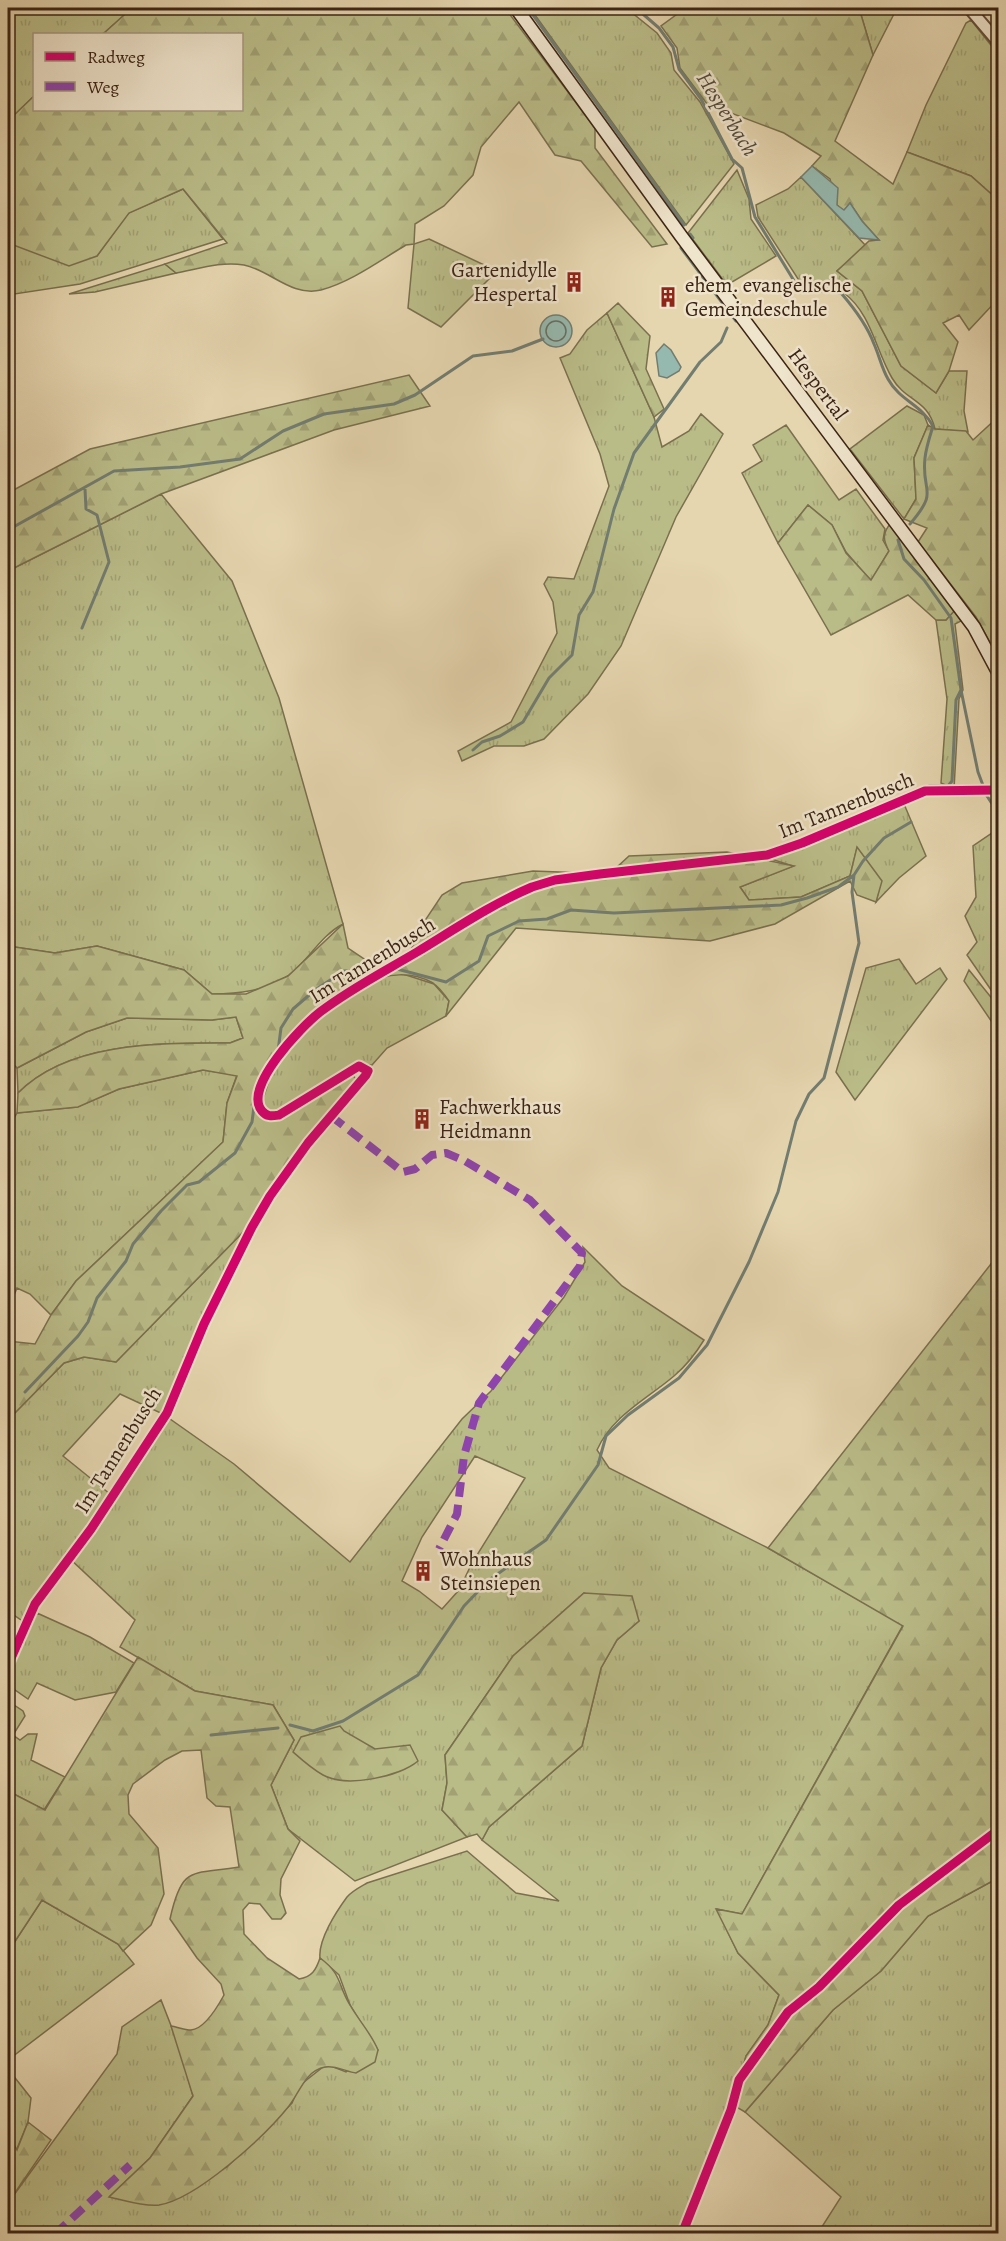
<svg xmlns="http://www.w3.org/2000/svg" width="1006" height="2241" viewBox="0 0 1006 2241" font-family="Alegreya,serif">
<style>
.grass{fill:url(#grass-tufts);stroke:#7a704e;stroke-width:1.5;fill-rule:evenodd}
.forest{fill:url(#forest-firs);stroke:#7a704e;stroke-width:1.5}
.water{fill:#96b9af;stroke:#727d71;stroke-width:1.5}
.lines{fill:none;stroke-linecap:round;stroke-linejoin:round}
.shore{stroke:#686e62;stroke-width:1.5}
.stream{stroke:#727d71;stroke-width:3}
.minor-casing{stroke:#66503b;stroke-width:11}
.tertiary-casing{stroke:#66503b;stroke-width:14}
.secondary-casing{stroke:#3b2414;stroke-width:15}
.minor{stroke:#efe4cc;stroke-width:8}
.tertiary{stroke:#efe4cc;stroke-width:10}
.secondary{stroke:#efe4cc;stroke-width:12}
.quiet{stroke:#8e44ad;stroke-width:8;stroke-dasharray:15 8;stroke-linecap:butt}
.cycleway-casing{stroke:#efe4cc;stroke-width:13}
.cycleway{stroke:#d6006c;stroke-width:9}
.labels{text-anchor:middle;dominant-baseline:central;stroke-width:5;stroke-linejoin:round;paint-order:stroke}
.poi-label{font-size:21px;fill:#3b2414;stroke:#efe4cc;text-anchor:start}
.street-label{font-size:21px;fill:#3b2414;stroke:#efe4cc}
.water-label{font-size:22px;font-style:italic;fill:#52493b;stroke:#efe4cc}
</style>
<defs>
<pattern id="grass-tufts" width="24" height="20" patternUnits="userSpaceOnUse" patternTransform="scale(1.5)"><rect width="24" height="20" fill="#babc88"/><path d="M3 7l-1-3M5 7V3M7 7l1-3M15 17l-1-3M17 17v-4M19 17l1-3" fill="none" stroke="#a1a174"/></pattern>
<pattern id="forest-firs" width="22" height="20" patternUnits="userSpaceOnUse" patternTransform="scale(1.5)"><rect width="22" height="20" fill="#babc88"/><path d="M5 1l3.5 6h-7zM16 11l3.5 6h-7z" fill="#a1a174"/></pattern>
</defs>
<rect width="100%" height="100%" fill="#e6d6b0"/>
<filter id="stains"><feTurbulence type="fractalNoise" baseFrequency=".00333" numOctaves="4"/><feColorMatrix values="0 0 0 0 .2 0 0 0 0 .09 0 0 0 0 .02 0 0 0 .5 -.17"/></filter>
<radialGradient id="worn" r=".72"><stop offset=".6" stop-color="#630" stop-opacity="0"/><stop offset="1" stop-color="#630" stop-opacity=".3"/></radialGradient>
<!-- grass -->
<path class="grass" d="M8,8H132L103,34H34V96L8,121Z
M530,8H626L657,33L671,53L674,70L700,102L734,164L686,225Z
M859,8H897L873,55Z
M971,20L998,54V200L971,176L907,152L926,105L966,23Z
M737,170L749,199L751,219L776,256L727,285L688,233Z
M801,177L866,246L837,271L862,291L901,366L936,393L949,371H967L964,411L968,432L935,429C928,399 906,402 892,378C876,351 871,313 844,293C833,285 813,290 800,282L758,217L756,205L788,189Z
M183,189L223,239L80,284L8,295V243L97,256L128,213Z
M429,239L497,271L441,327L408,308L414,244Z
M165,264L176,273L95,292L69,294Z
M607,313L654,417L662,447L689,431L701,414L723,434L676,517L621,646L588,694L544,739L524,746H494L462,761L458,751L511,722L557,633L553,602L544,584L548,577L574,579L609,486L600,454L560,358L570,354L587,330Z
M907,406L924,415L928,425L914,458L916,499L904,519L850,449Z
M786,425L839,500L856,489L885,529L883,540L889,551L871,581L846,552L832,525L808,505L778,543L742,473L762,461L753,445Z
M161,494L232,581L279,698L343,924C320,936 309,960 289,975C266,991 238,994 212,994L184,970L97,946L55,953L8,946V571Z
M955,610L961,621L955,624L963,690L959,699L954,789L941,783L947,699L936,620H946Z
M904,804L926,856L899,878L876,902L881,881L857,848L850,876L801,897L749,900L740,887L793,866L771,859Z
M998,829V1000L967,955L977,942L965,916L976,897L973,846Z
M899,959L916,984L940,968L947,979L855,1100L836,1072L866,968Z
M403,974L434,984L449,1001L446,1016L387,1048L372,1065H352L278,1113L266,1111L262,1102L274,1065L309,1025L384,975Z
M236,1017L243,1038L230,1043C162,1043 69,1041 18,1093L17,1068L86,1032L127,1018L212,1020Z
M203,1070L237,1075L227,1103L223,1142L76,1281L51,1315L30,1294L17,1288L8,1310V1129L17,1113L77,1107L119,1089Z
M246,1229L163,1414L234,1464L350,1562L462,1419L491,1391L564,1297L585,1262L583,1247L622,1286L704,1340C696,1353 686,1366 674,1376C647,1399 612,1416 597,1450L609,1468L768,1548L903,1625L742,1914L717,1909L738,1953L779,1995L768,2025L746,2056L733,2105L685,2233L8,2234V2203L117,2054L122,2027L161,2000L179,2046L193,2096L150,2158L110,2196L158,2205L227,2167L292,2103L299,2086L323,2067L331,2066L346,2072L378,2050L350,2005L339,1975L320,1958C318,1940 336,1912 347,1897C352,1891 360,1887 367,1883L467,1851L516,1893L559,1901L482,1840L489,1827L582,1746L601,1668L617,1640L639,1621L584,1593L513,1656L445,1755L447,1783L442,1810L467,1837L355,1881L288,1829L271,1785L294,1740L273,1705L195,1691L120,1647L135,1620L69,1558L24,1622L8,1611V1420L64,1363L84,1357L116,1362ZM120,1394L163,1414L110,1494L63,1456ZM475,1456L525,1478L472,1563L459,1590L442,1609L419,1591L402,1581L422,1537Z
M37,1613L90,1637L134,1663L116,1692L75,1700L37,1683L28,1699L8,1685V1676Z
M8,1701L23,1711L25,1716L13,1735L20,1740L28,1734H37L31,1760L65,1777L44,1810L8,1791Z
M998,1878V2233H818L841,2197L745,2112L833,2010L881,1971L928,1916Z
M42,1900L118,1944L134,1964L8,2060V1952Z
M8,2069L31,2098L28,2122L16,2151L8,2133Z"/>
<!-- forest -->
<path class="forest" d="M132,8H505L595,128V148L667,244L652,247L581,161L555,155L519,102L481,147L473,175L444,206L415,224L414,244L406,245C379,261 351,282 321,290C291,297 270,270 244,265C221,261 198,269 176,273L165,264L227,243L183,189L129,213L97,256L69,266L8,243V121L34,96V110H242V34H103Z
M679,8H859L873,55L835,141L893,184L907,152L971,176L998,200V302L997,300L969,330L959,315L943,323L958,342L949,371L936,393L901,366L862,291L837,271L869,241L879,240L862,221L850,203L844,211L837,205L830,179L812,166L821,156L784,133L707,104L680,68L677,48L661,26L680,12Z
M618,303L650,336L646,369L664,409L654,417L607,313Z
M409,375L430,406L334,430L161,494L8,571V493L90,449Z
M998,417V657L976,617L918,542L927,528L904,519L916,499L914,458L928,425L935,429L966,431L973,440Z
M808,505L832,525L846,553L871,580L889,551C883,540 882,533 891,523L955,610L946,620H936L908,595L831,635L778,543Z
M857,847L882,881L876,902L857,895L850,881L775,924L710,941L516,928L446,1016L449,1001C445,995 439,987 433,983C411,971 387,973 366,984L411,950L420,928L442,895L462,883L533,871L586,873L617,867L629,856L727,852L794,866L740,887L749,900L801,897L850,876Z
M343,924L348,948L367,961L366,980L330,1003L257,1085L255,1108L260,1115L269,1119L350,1072L356,1079L273,1185L246,1229L116,1362L84,1357L64,1363L8,1420V1341L35,1344L51,1315L76,1281L223,1142L227,1103L237,1076L203,1070L119,1089L78,1107L17,1113L18,1093C69,1041 162,1043 230,1043L243,1038L236,1017L212,1020L127,1018L86,1032L17,1068L8,1058V946L55,953L97,946L184,970L212,994H246L288,976Z
M969,970L998,1006V1031L964,981Z
M998,1255V1878L928,1916L881,1971L833,2010L745,2112L733,2105L746,2056L768,2025L779,1995L738,1953L716,1909L742,1914L903,1626L768,1548Z
M584,1593L632,1596L639,1621L617,1640L601,1668L582,1746L489,1827L482,1840L477,1834L467,1837L442,1810L447,1783L445,1755L513,1656Z
M138,1657L195,1691L273,1705L294,1740L271,1785L288,1829L300,1841L281,1879L280,1895L286,1913L281,1919H272L260,1904L249,1903L243,1910L244,1934L267,1958L299,1979C312,1977 316,1970 320,1958C343,1975 337,1984 350,2005C359,2021 371,2033 378,2050L375,2062L356,2073C347,2072 335,2065 325,2067C305,2071 300,2092 289,2106C265,2136 197,2199 159,2205C144,2207 124,2200 109,2197L150,2158L193,2096L171,2026C177,2027 185,2030 191,2030C205,2029 218,2006 224,1995L221,1984L197,1958L170,1919C182,1864 192,1875 239,1867L230,1807L216,1806L207,1798L201,1750L182,1751L165,1760L133,1784L128,1795L129,1814L158,1848L164,1894L151,1925L123,1951L118,1944L42,1900L8,1952V1791L45,1810Z
M340,1726L344,1731L375,1749L410,1745L418,1761C399,1777 346,1788 323,1775C312,1769 302,1760 293,1752L301,1737Z
M28,2122L51,2140L8,2203V2133L17,2150Z"/>
<!-- water -->
<path class="water" d="M812,166L838,188L837,205L844,210L850,203L862,221L879,240L859,238L801,177Z
M540 331a16 16 0 1 1 32 0a16 16 0 1 1-32 0Z
M664,344L671,350L681,367L679,371L667,378L659,376L656,353Z"/>
<g class="lines">
<!-- shore -->
<path class="shore" d="M546 331a10 10 0 1 1 20 0a10 10 0 1 1-20 0Z"/>
<!-- stream -->
<path class="stream" d="M528,8L684,225
M636,8L659,28L673,47L679,69L701,99L732,159L742,168L755,217L796,284L807,290L841,293C854,308 867,325 874,344C879,355 882,369 888,379C900,401 921,404 933,426C930,436 926,448 925,458C921,494 940,489 910,524
M690,234L693,238
M681,248L736,321
M8,530L114,471L180,467L240,459L283,431L324,414L394,404L415,395L473,356L512,351L543,339
M898,540L904,559L924,580L951,618L961,690L978,772L987,796L998,813
M82,628L109,562L97,515L86,509L85,489
M473,750L482,742L500,736L523,722L549,678L572,655L579,615L593,592L614,509L634,453L700,362L721,342L727,328
M929,786H948L952,781L956,700L961,690
M397,969L446,982L479,961L488,936L519,921L547,919L571,910L614,913L781,905L807,898L838,887L854,875L863,861L884,838L911,822
M278,1051L281,1028L293,1009L315,990L344,971L377,970
M25,1392L78,1336L88,1322L97,1298L126,1261L133,1244L161,1211L187,1185L199,1182L235,1153L252,1122L256,1091
M290,1725L313,1731L343,1721L418,1675L464,1606L489,1580L546,1540L598,1465L606,1436L628,1415L679,1378L707,1345L749,1262L778,1192L796,1121L809,1094L824,1078L859,943L852,892L854,875
M211,1735L278,1728"/>
<!-- minor casing -->
<g class="minor-casing">
<path id="minor" d="M8,1665L35,1604L91,1529L167,1413L204,1324L252,1227L270,1196L308,1143L366,1075L368,1071L359,1066L279,1115C272,1116 267,1117 262,1111C242,1088 302,1026 320,1012C350,989 385,971 417,952C455,929 492,904 532,887L555,880L600,874L767,855L802,843L925,791L998,790
M682,2234L731,2110L739,2080L788,2012L819,1987L899,1905L998,1830"/>
</g>
<!-- tertiary casing -->
<g class="tertiary-casing">
<path id="tertiary" d="M969,8L998,42"/>
</g>
<!-- secondary casing -->
<g class="secondary-casing">
<path id="secondary" d="M516,8L681,236L974,627L998,672"/>
</g>
<!-- minor -->
<use href="#minor" class="minor"/>
<!-- tertiary -->
<use href="#tertiary" class="tertiary"/>
<!-- secondary -->
<use href="#secondary" class="secondary"/>
<!-- quiet -->
<path class="quiet" d="M331,1116L403,1172L415,1169L432,1155L446,1153L465,1161L530,1200L582,1253L580,1266L479,1403L464,1456L457,1514L439,1549
M55,2234L130,2165"/>
<!-- cycleway casing -->
<g class="cycleway-casing">
<path id="cycleway" d="M8,1665L35,1604L91,1529L167,1413L204,1324L252,1227L270,1196L308,1143L366,1075L368,1071L359,1066L279,1115C272,1116 267,1117 262,1111C242,1088 302,1026 320,1012C350,989 385,971 417,952C455,929 492,904 532,887L555,880L600,874L767,855L802,843L925,791L998,790
M682,2234L731,2110L739,2080L788,2012L819,1987L899,1905L998,1830"/>
</g>
<!-- cycleway -->
<use href="#cycleway" class="cycleway"/>
</g>
<!-- icons -->
<defs>
<g id="building-bare" transform="scale(1.62)"><path d="M-4-6H4V6H1V3H-1V6H-4ZM-2.5-4.3h1.7v1.8h-1.7ZM.8-4.3h1.7v1.8H.8ZM-2.5-1h1.7V.8h-1.7ZM.8-1h1.7V.8H.8Z" fill="#8f2418" stroke="#efe4cc" stroke-width="2.5" paint-order="stroke"/></g>
</defs>
<g fill-rule="evenodd">
<use href="#building-bare" x="574" y="282"/>
<use href="#building-bare" x="668" y="297"/>
<use href="#building-bare" x="422" y="1119"/>
<use href="#building-bare" x="423" y="1571"/>
</g>
<g class="labels">
<!-- poi labels -->
<g class="poi-label">
<text x="557" y="270" text-anchor="end">Gartenidylle<tspan x="557" dy="24">Hespertal</tspan></text>
<text x="685" y="285">ehem. evangelische<tspan x="685" dy="24">Gemeindeschule</tspan></text>
<text x="439" y="1107">Fachwerkhaus<tspan x="439" dy="24">Heidmann</tspan></text>
<text x="440" y="1559">Wohnhaus<tspan x="440" dy="24">Steinsiepen</tspan></text>
</g>
<!-- street labels -->
<g class="street-label">
<text transform="translate(818 384) rotate(53)">Hespertal</text>
<text transform="translate(846 805) rotate(-22)">Im Tannenbusch</text>
<text transform="translate(372 960) rotate(-32)">Im Tannenbusch</text>
<text transform="translate(118 1450) rotate(-58)">Im Tannenbusch</text>
</g>
<!-- water labels -->
<g class="water-label">
<text transform="translate(727 114) rotate(58)">Hesperbach</text>
</g>
</g>
<!-- margin -->
<rect width="1006" height="2241" fill="none" stroke="#e6d6b0" stroke-width="30"/>
<rect x="9" y="9" width="988" height="2223" fill="none" stroke="#3b2414" stroke-width="3"/>
<rect x="15" y="15" width="976" height="2211" fill="none" stroke="#3b2414" stroke-width="1.5"/>
<!-- legend -->
<rect x="33" y="33" width="210" height="78" fill="#efe4cc" stroke="#a79782" stroke-width="1.5"/>
<rect x="45" y="52" width="30" height="9" fill="#d6006c" stroke="#a79782" stroke-width="1.5"/>
<text x="87" y="63" font-size="18" fill="#3b2414">Radweg</text>
<rect x="45" y="82" width="30" height="9" fill="#8e44ad" stroke="#a79782" stroke-width="1.5"/>
<text x="87" y="93" font-size="18" fill="#3b2414">Weg</text>
<rect width="100%" height="100%" filter="url(#stains)"/>
<rect width="100%" height="100%" fill="url(#worn)"/>
</svg>
